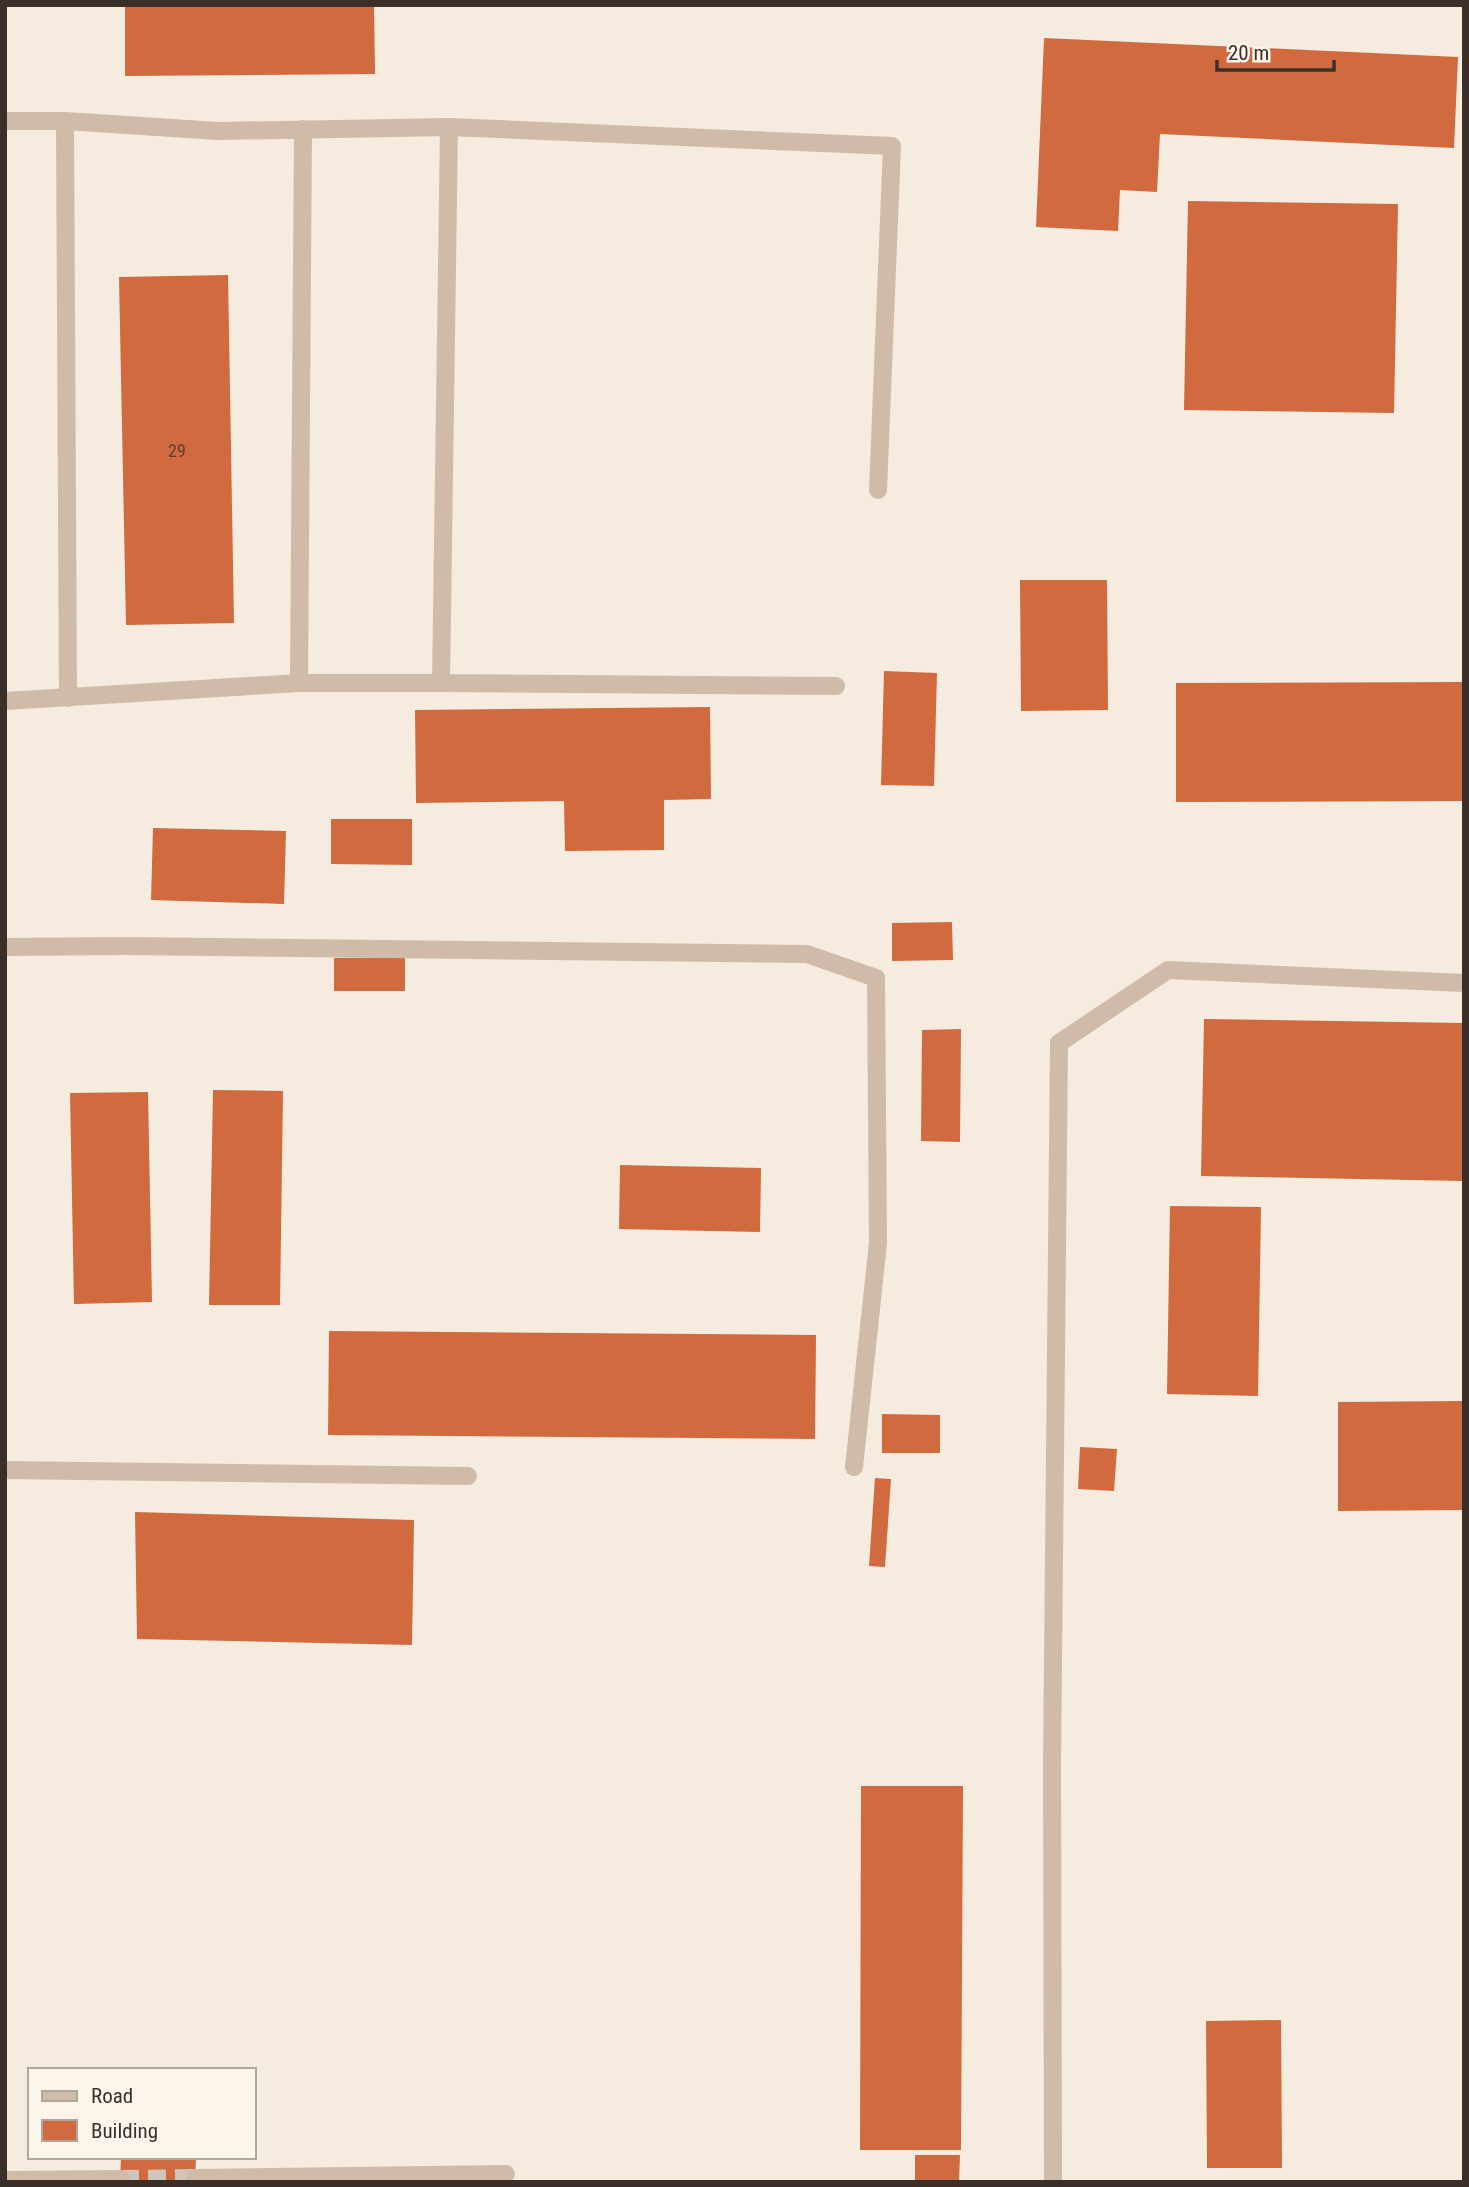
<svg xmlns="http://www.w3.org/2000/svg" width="1469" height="2187" viewBox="0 0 1469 2187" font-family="'Roboto Condensed',sans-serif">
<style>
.building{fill:#d16a3f}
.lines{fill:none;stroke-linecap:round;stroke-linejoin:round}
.minor-tunnel{stroke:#d0c5ba;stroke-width:18;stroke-dasharray:18 9;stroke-linecap:butt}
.minor{stroke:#cfbba8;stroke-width:18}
.labels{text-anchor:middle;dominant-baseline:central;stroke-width:6;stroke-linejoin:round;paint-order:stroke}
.number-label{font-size:18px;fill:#603e2e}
</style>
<rect width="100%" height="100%" fill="#f5ebde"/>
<!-- building -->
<path class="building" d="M125,5H374L375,74L125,76Z
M1044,38L1458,57L1454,148L1160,134L1157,192L1120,190L1118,231L1036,227Z
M1188,201L1398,204L1394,413L1184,410Z
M228,275L234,623L126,625L119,277Z
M1020,580H1107L1108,710L1021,711Z
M884,671L937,673L934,786L881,785Z
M1464,682V801L1176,802V683Z
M710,707L711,799L664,800V850L565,851L564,801L416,803L415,710Z
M331,819H412V865L331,864Z
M153,828L286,831L284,904L151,900Z
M952,922L953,960L892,961V923Z
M334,958H405V991H334Z
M1204,1019L1464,1023V1181L1201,1176Z
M961,1029L960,1142L921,1141L922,1030Z
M213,1090L283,1091L280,1305H209Z
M148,1092L152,1302L74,1304L70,1093Z
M620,1165L761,1168L760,1232L619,1229Z
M1170,1206L1261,1207L1258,1396L1167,1394Z
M329,1331L816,1335L815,1439L328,1435Z
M1464,1401V1510L1338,1511V1402Z
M882,1414L940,1415V1453H882Z
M1080,1447L1117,1449L1114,1491L1078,1489Z
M875,1478L891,1479L885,1567L869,1566Z
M135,1512L414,1520L412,1645L137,1639Z
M861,1786H963L961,2150H860Z
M1281,2020L1282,2168H1207L1206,2021Z
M915,2155H960L959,2182H915Z
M121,2157H196L195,2182H120Z"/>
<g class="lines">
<!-- minor-tunnel -->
<path class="minor-tunnel" d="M121,2179L195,2178"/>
<!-- minor -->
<path class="minor" d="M5,121H65L218,131L449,127L441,683H299L5,701
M65,121L68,698
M449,127L892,146L878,490
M299,683L303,129
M441,683L836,686
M5,947L125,946L807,954L876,978L878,1243L854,1467
M5,1470L468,1476
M195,2178L506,2174
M5,2180L121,2179
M1053,2182L1052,1764L1059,1043L1168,970L1464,983"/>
</g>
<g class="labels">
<!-- number labels -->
<g class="number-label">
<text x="177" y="450">29</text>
</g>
</g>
<!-- border -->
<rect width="1469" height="2187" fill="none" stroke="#3b2f29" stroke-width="14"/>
<!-- legend -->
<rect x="28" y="2068" width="228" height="91" fill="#fcf5eb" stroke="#afa69d" stroke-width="2"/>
<rect x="42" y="2091" width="35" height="10" fill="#cfbba8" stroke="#afa69d" stroke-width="2"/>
<text x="91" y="2103" font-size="21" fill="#3b2f29">Road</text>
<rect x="42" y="2120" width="35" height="21" fill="#d16a3f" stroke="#afa69d" stroke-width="2"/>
<text x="91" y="2138" font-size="21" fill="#3b2f29">Building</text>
<!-- scale -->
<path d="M1217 60v10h117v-10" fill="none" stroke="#3b2f29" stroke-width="3.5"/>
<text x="1228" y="60" font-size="21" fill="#3b2f29" stroke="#fcf5eb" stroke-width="5" paint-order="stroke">20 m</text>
</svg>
